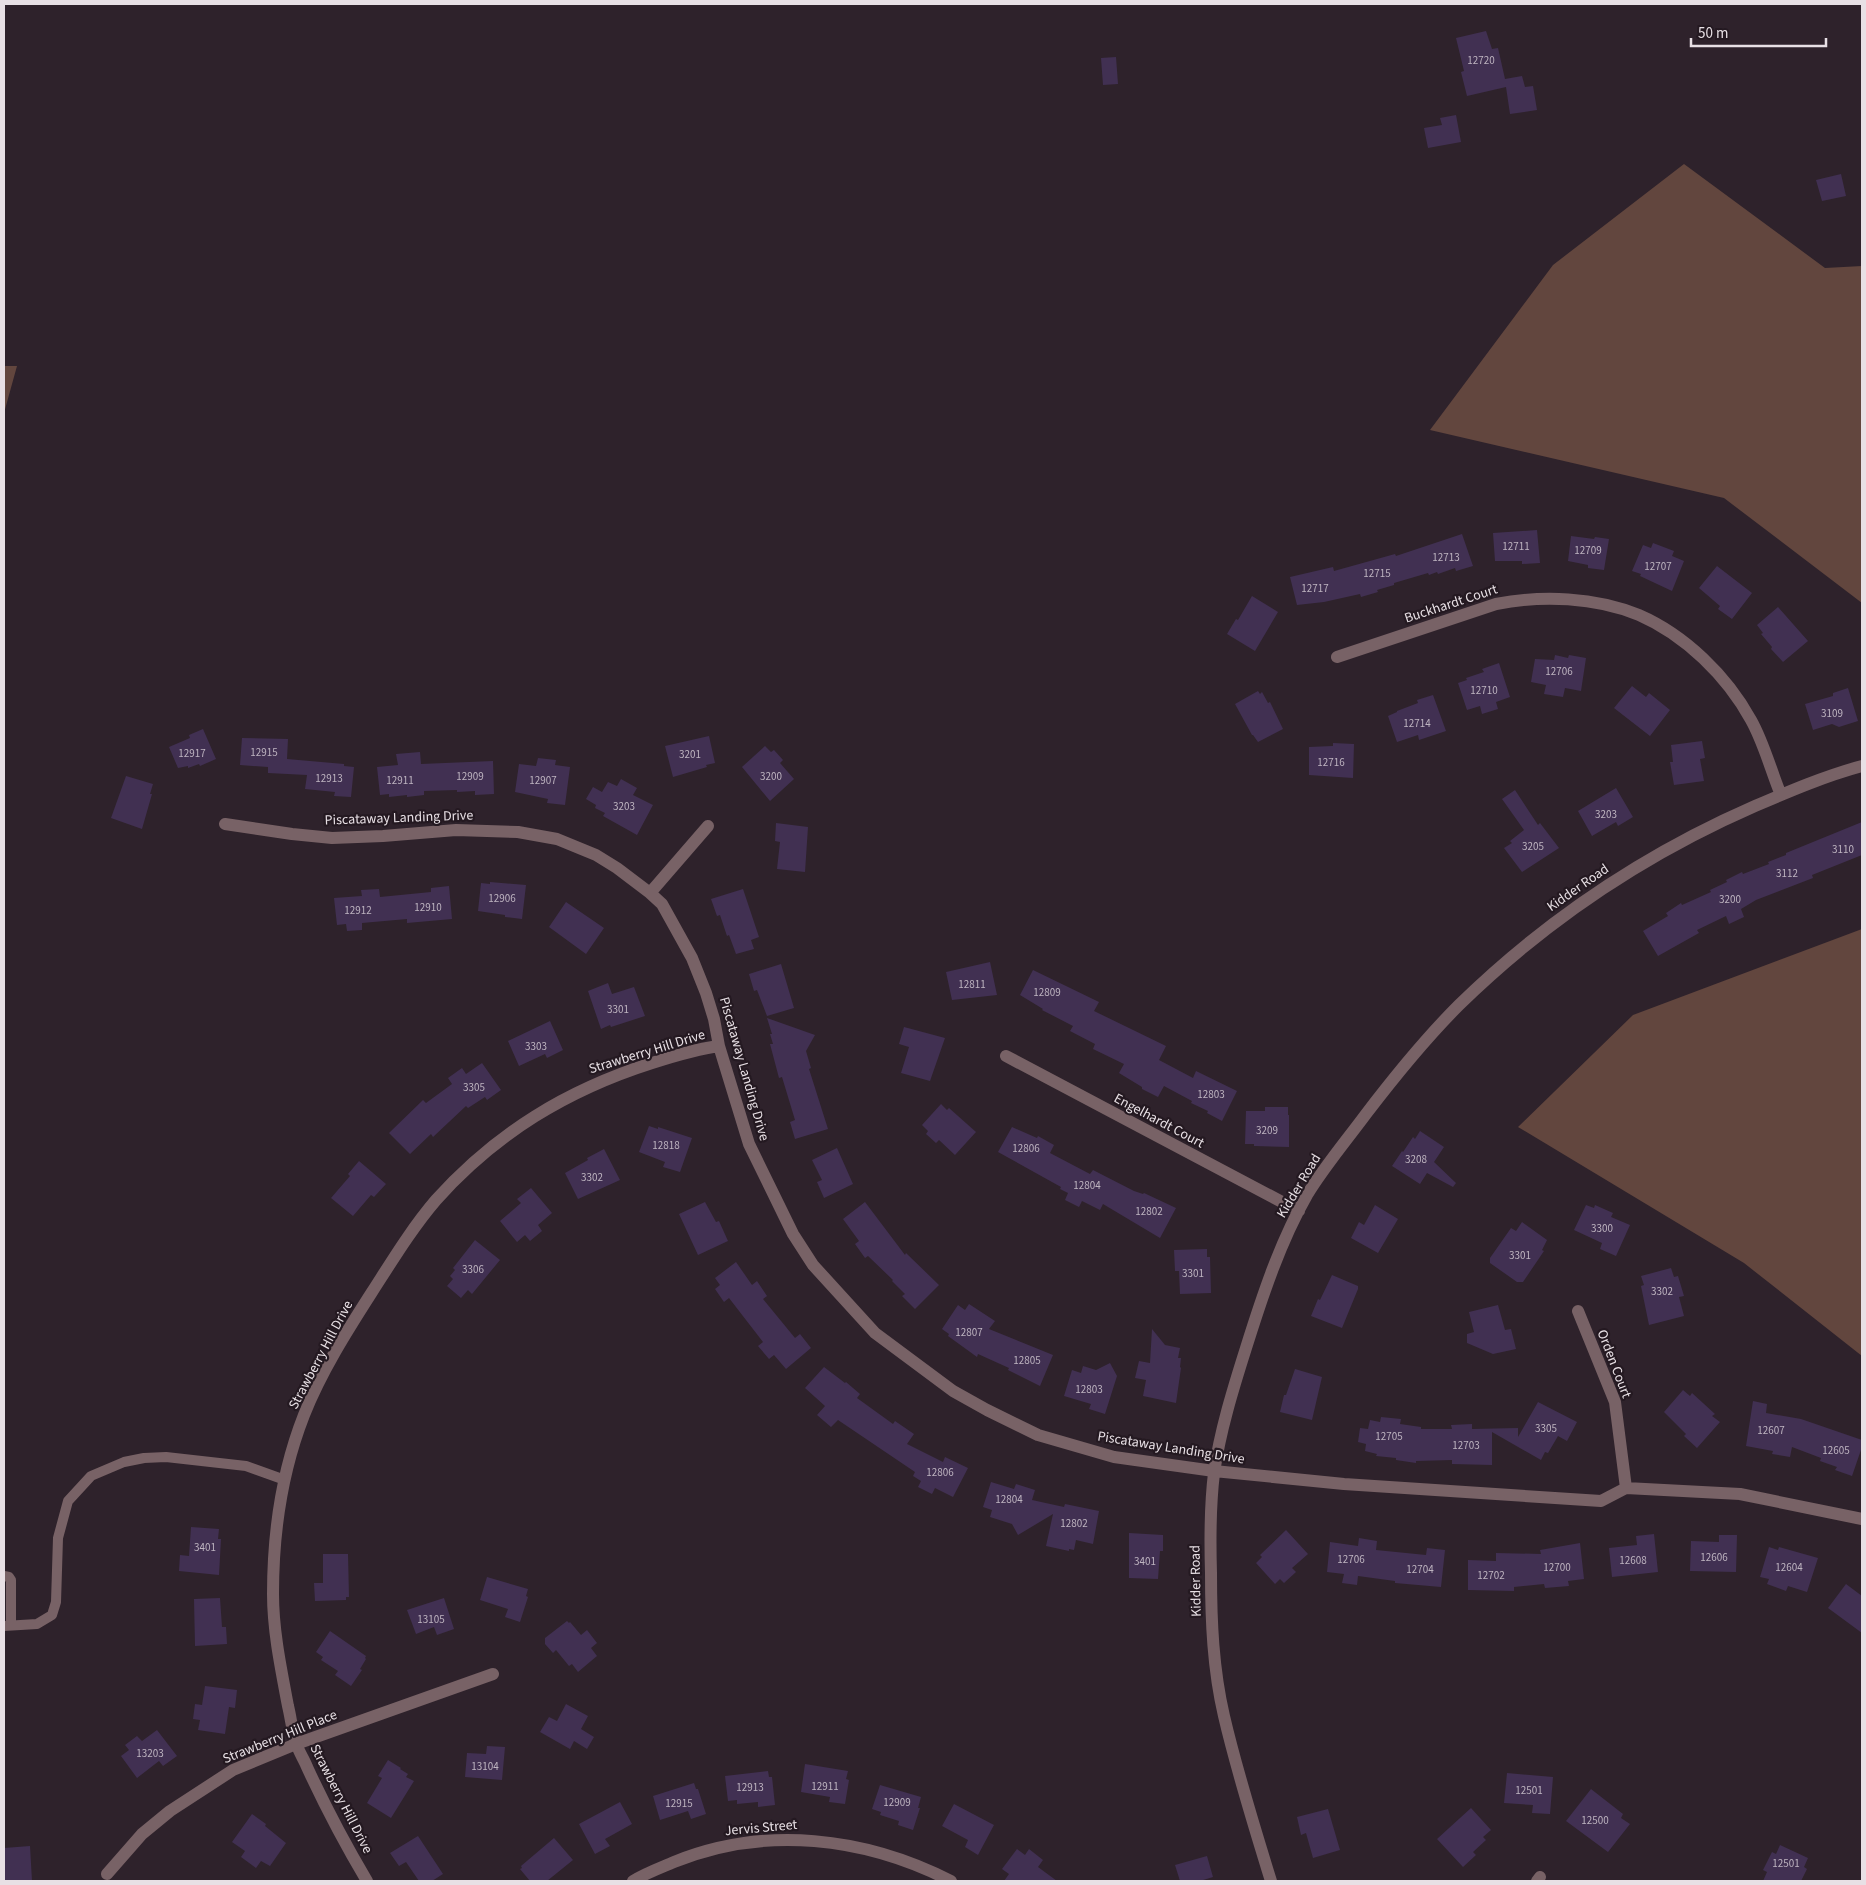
<svg xmlns="http://www.w3.org/2000/svg" width="1866" height="1885" viewBox="0 0 1866 1885" font-family="'Source Sans 3',sans-serif">
<style>
.green{fill:#62463e}
.building{fill:#413052}
.lines{fill:none;stroke-linecap:round;stroke-linejoin:round}
.service{stroke:#786266;stroke-width:10}
.minor{stroke:#786266;stroke-width:12}
.labels{text-anchor:middle;dominant-baseline:central;stroke-width:4.5;stroke-linejoin:round;paint-order:stroke}
.number-label{font-size:11px;fill:#beb4c0}
.street-label{font-size:14px;fill:#e8e0e5;stroke:#241921}
</style>
<rect width="100%" height="100%" fill="#2e222b"/>
<!-- green -->
<path class="green" d="M1684,164L1825,268L1862,266V603L1724,498L1430,430L1553,265Z
M4,366H17L4,413Z
M1862,929V1356L1744,1263L1518,1127L1633,1015Z"/>
<!-- building -->
<path class="building" d="M1486,31L1492,49L1498,48L1505,79L1522,76L1525,87L1533,86L1537,110L1510,114L1506,87L1467,96L1461,72L1464,71L1456,38Z
M1116,57L1118,84L1103,85L1101,58Z
M1456,115L1461,142L1428,148L1424,128L1442,125L1440,118Z
M1841,174L1846,196L1822,201L1816,180Z
M1537,530L1540,563L1522,564V561H1495L1493,533Z
M1462,534L1473,566L1456,571L1455,568L1438,574L1437,572L1429,575L1428,573L1394,583V585L1377,590L1378,592L1361,597L1360,594L1324,602L1297,605L1290,577L1333,567L1334,571L1395,554L1396,556Z
M1571,536L1594,539L1595,537L1609,539L1604,570L1588,568V565L1568,561Z
M1653,543L1674,551L1672,556L1684,561L1672,591L1640,576L1641,574L1632,571L1643,545L1651,548Z
M1717,566L1752,593L1732,619L1718,609L1720,606L1699,588Z
M1252,596L1278,612L1255,651L1227,634L1236,619L1238,620Z
M1778,607L1808,641L1783,662L1771,649L1772,647L1761,634L1763,633L1757,625Z
M1555,655L1568,658L1569,655L1586,658L1581,691L1565,688L1563,697L1544,694L1546,685L1531,682L1535,659L1554,660Z
M1499,663L1510,697L1496,702L1498,709L1482,714L1480,706L1467,710L1458,683L1467,680L1466,678L1484,672L1482,669Z
M1632,686L1646,697L1649,693L1670,710L1650,736L1614,708Z
M1848,688L1858,721L1839,727L1832,724L1813,730L1805,704L1833,696V693Z
M1258,691L1260,694L1262,692L1268,703L1270,702L1283,729L1258,742L1253,735H1252L1235,704Z
M1433,695L1446,731L1419,740L1418,735L1397,742L1388,716L1397,712V711L1418,703L1417,700Z
M203,729L216,759L200,766L199,764L188,768V766L178,768L169,747L190,738L189,735Z
M709,736L715,763L706,765L707,767L673,777L665,746Z
M242,738L288,739L287,759L344,764V766L354,767L351,797L334,796L335,792L305,789L307,775L268,773V767L240,765Z
M1702,741L1705,758L1700,759L1704,781L1674,785L1670,762H1673L1671,745Z
M1333,743L1354,744L1353,778L1309,775V747L1333,746Z
M765,746L771,752L774,750L783,760L780,763L794,779L770,801L742,767Z
M420,752L421,764L493,761L494,794L475,795V791L457,792V790L424,791V795L407,797V795L389,797V794L380,795L377,767L398,765L396,754Z
M538,758L556,760L555,765L570,767L565,805L547,803L548,799L515,792L519,764L536,766Z
M126,776L153,784L150,794H152L142,829L111,818Z
M621,779L637,788L633,795L653,805L637,835L603,816L605,813L595,808L596,805L586,799L593,787L602,792L608,782L617,786Z
M1616,788L1633,817L1618,826L1616,822L1592,836L1578,811Z
M1515,790L1538,825L1540,823L1559,848L1522,872L1504,848L1512,843L1510,841L1524,830L1502,799Z
M1862,822V855L1812,875L1813,878L1756,900L1741,909L1744,917L1729,924L1726,916L1697,930L1699,933L1658,956L1643,931L1668,916L1666,913L1681,903L1682,905L1711,892L1710,890L1727,882L1726,880L1742,872L1743,874L1769,864L1768,862L1786,855V853Z
M776,823L808,827L805,872L777,869L780,842L775,841Z
M490,882L526,885L522,919L505,917V915L478,911L481,883L490,884Z
M449,886L452,919L407,923V919L362,923V930L347,931L346,924L337,925L334,898L362,896L361,890L379,889L380,897L431,892V888Z
M743,889L759,937L751,940L754,949L736,954L729,935L727,936L720,915L717,916L711,899Z
M566,902L604,928L586,954L549,927Z
M990,962L997,995L952,1000L946,972Z
M781,964L794,1008L767,1016L757,990L754,991L749,974Z
M1033,970L1099,1002L1094,1011L1166,1046L1159,1060L1193,1078L1196,1071L1237,1091L1222,1121L1207,1113L1208,1111L1191,1103L1192,1101L1164,1086L1158,1097L1142,1089V1087L1119,1073L1124,1064L1093,1049L1095,1044L1070,1031L1073,1026L1042,1010L1043,1009L1020,995Z
M608,983L612,994L634,987L645,1016L611,1027L610,1025L601,1029L588,991Z
M767,1018L815,1035L806,1051L811,1068L809,1069L828,1129L795,1139L790,1122L795,1120L782,1077L779,1078L770,1044H773L770,1034H772Z
M550,1021L563,1050L547,1058L545,1054L519,1066L508,1041Z
M904,1027L945,1038L930,1081L901,1073L909,1047L899,1044Z
M482,1063L501,1090L487,1100L485,1097L468,1108L466,1106L433,1137L431,1134L410,1154L389,1133L423,1100L426,1103L452,1084L448,1078L462,1068L466,1074Z
M941,1104L947,1110L949,1108L976,1132L955,1155L939,1140L936,1143L926,1134L928,1131L922,1125Z
M1265,1107H1288V1115H1289V1147L1254,1146V1144H1245L1246,1111H1265Z
M649,1126L658,1129V1127L692,1138L680,1172L663,1167L665,1162L639,1152Z
M1012,1127L1037,1138L1038,1136L1054,1145L1050,1153L1090,1174L1093,1170L1134,1191L1143,1194L1144,1193L1176,1208L1160,1238L1103,1204L1100,1210L1082,1201L1079,1207L1065,1200L1068,1193L1060,1189L1061,1187L998,1152Z
M1420,1131L1444,1147L1434,1162L1456,1183L1453,1187L1427,1173L1420,1184L1392,1166L1402,1151L1403,1152L1413,1137L1415,1139Z
M837,1148L853,1184L824,1198L817,1182L822,1180L812,1160Z
M604,1149L620,1180L578,1199L565,1173L588,1160L587,1158Z
M359,1161L386,1184L374,1197L371,1195L353,1216L331,1198L350,1176L348,1174Z
M531,1188L552,1213L538,1225L542,1231L530,1241L525,1235L517,1242L500,1221L521,1203L517,1199Z
M705,1202L716,1222L719,1221L728,1241L698,1255L679,1214Z
M865,1202L905,1255L906,1253L939,1285L915,1309L902,1296L905,1294L892,1281L893,1280L868,1256L865,1258L855,1244L859,1241L843,1219Z
M1375,1205L1398,1219L1378,1253L1351,1238L1359,1222L1364,1225Z
M1586,1205L1594,1208L1595,1205L1613,1213L1611,1217L1630,1225L1616,1256L1600,1249L1602,1243L1574,1230Z
M1522,1222L1547,1240L1542,1250L1544,1251L1523,1282H1517L1490,1263V1258L1511,1228L1516,1231Z
M475,1240L500,1260L472,1294L468,1290L461,1298L447,1286L453,1279L450,1276L455,1270L453,1268Z
M1207,1249V1257H1210L1211,1293L1180,1294L1179,1271H1175L1174,1250Z
M736,1262L752,1285L757,1281L767,1296L763,1299L795,1338L800,1334L811,1348L786,1369L774,1355L769,1359L758,1346L763,1342L729,1298L724,1302L715,1289L720,1285L715,1278Z
M1671,1268L1674,1277L1678,1276L1684,1296L1679,1297L1684,1316L1649,1325L1641,1286L1644,1285L1641,1276Z
M1332,1275L1358,1286V1289L1342,1328L1311,1316L1318,1299L1320,1300Z
M969,1304L995,1321L989,1329L1053,1355L1040,1386L1008,1370L1009,1368L978,1354L977,1357L948,1336L949,1334L942,1329L958,1305L965,1310Z
M1498,1305L1505,1330L1511,1329L1516,1349L1493,1354L1467,1343V1334L1474,1332L1469,1312Z
M1152,1329L1165,1345L1180,1348L1178,1358H1181L1180,1367L1181,1368L1176,1403L1143,1396L1146,1380L1135,1378L1139,1361L1150,1363Z
M1110,1363L1117,1376L1105,1414L1089,1409L1091,1404L1064,1396L1072,1370L1081,1373L1083,1366L1096,1370Z
M824,1367L845,1383L846,1382L860,1394L857,1398L893,1424L895,1421L914,1434L907,1444L943,1462L945,1457L968,1468L953,1497L935,1488L932,1494L918,1487L921,1481L913,1476L915,1472L838,1420L831,1427L817,1415L825,1406L805,1388Z
M1295,1369L1322,1377L1312,1420L1280,1412L1284,1395H1286Z
M1683,1390L1690,1396L1692,1393L1715,1414L1712,1416L1720,1422L1697,1448L1684,1436L1686,1434L1664,1412Z
M1753,1401L1767,1404L1766,1413L1801,1419L1862,1440V1447L1852,1476L1835,1470L1837,1467L1820,1461L1821,1458L1792,1447L1790,1457L1772,1454L1773,1451L1746,1446Z
M1538,1402L1577,1422L1567,1441L1558,1436L1548,1453L1545,1452L1541,1460L1492,1432V1465L1452,1464V1460L1416,1461V1463L1396,1460V1458L1376,1456L1377,1454L1365,1451L1366,1444L1358,1442L1360,1428L1368,1429L1370,1420L1380,1422L1381,1417L1401,1419L1400,1424L1421,1427V1429H1452L1451,1425L1472,1424V1429L1518,1428V1437Z
M991,1482L1014,1489L1016,1484L1035,1490L1032,1500L1064,1507L1065,1504L1099,1511L1093,1544L1076,1540L1074,1550L1069,1549V1551L1046,1546L1053,1514L1018,1535L1012,1524L990,1517L992,1510L983,1507Z
M191,1527L219,1529L218,1539H221L219,1575L179,1571L180,1555L189,1556Z
M1286,1530L1308,1554L1292,1568L1296,1572L1284,1583L1280,1579L1275,1584L1256,1563L1262,1557L1260,1555Z
M1129,1533L1163,1535V1551H1160L1158,1579L1129,1578Z
M1654,1534L1658,1572L1612,1577L1609,1548L1637,1545L1636,1536Z
M1719,1535H1737L1736,1572L1690,1571L1691,1541L1719,1542Z
M1359,1538L1377,1541L1376,1550L1426,1555L1427,1548L1445,1550L1441,1587L1395,1583V1581L1358,1576L1357,1585L1342,1583L1344,1574L1327,1572L1330,1542L1358,1546Z
M1580,1543L1584,1579L1568,1581L1569,1586L1545,1588L1544,1584L1514,1587V1591L1468,1590V1560L1496,1561V1553L1541,1554L1540,1550Z
M1769,1547L1778,1550L1779,1547L1818,1558L1807,1592L1788,1586L1786,1591L1767,1584L1769,1579L1760,1577Z
M323,1554H348L349,1597H346V1600L315,1601L314,1583H323Z
M487,1577L528,1589L526,1596L528,1597L520,1622L505,1617L508,1609L480,1600Z
M1846,1584L1862,1596V1633L1828,1608Z
M220,1598L222,1627H226L227,1644L195,1646L194,1599Z
M444,1598L454,1629L437,1635L434,1627L416,1634L407,1610Z
M567,1621L569,1623L570,1622L581,1635L587,1630L597,1643L591,1648L597,1656L578,1672L572,1664L569,1666L556,1650L553,1653L545,1644V1638Z
M330,1631L366,1656L365,1658L366,1659L360,1669L362,1670L351,1686L335,1675L338,1671L321,1660L323,1657L316,1652Z
M205,1686L237,1690L235,1708L229,1707L225,1734L198,1730L200,1720L193,1719L195,1704L202,1705Z
M566,1704L588,1716L581,1729L594,1737L587,1749L574,1741L570,1749L540,1732L549,1717L557,1721Z
M157,1730L177,1756L163,1766L159,1761L137,1778L121,1756L129,1750L125,1745L137,1736L142,1741Z
M487,1746L505,1747L502,1780L465,1777L467,1753L486,1754Z
M388,1760L401,1768L400,1769L408,1774L406,1777L414,1781L391,1818L367,1803L382,1778L378,1776Z
M805,1764L848,1771L846,1779L849,1780L845,1804L829,1802L830,1797L801,1792Z
M768,1771L769,1777H772L775,1805L758,1807V1802L737,1804V1800L728,1801L725,1776Z
M1507,1773L1553,1777L1550,1814L1532,1813L1533,1805L1504,1803Z
M694,1783L696,1789H698L706,1814L691,1819L688,1811L660,1820L653,1796Z
M880,1785L921,1797L918,1808H920L913,1830L898,1825L899,1821L880,1815L881,1812L872,1809Z
M1591,1789L1623,1814L1621,1818L1630,1824L1608,1852L1566,1821Z
M620,1802L632,1824L605,1839L610,1846L595,1854L579,1824Z
M954,1804L994,1825L978,1855L965,1847L968,1840L942,1826Z
M1471,1808L1491,1830L1483,1837L1486,1840L1473,1852L1476,1855L1463,1867L1437,1839Z
M1328,1809L1340,1850L1313,1858L1306,1833L1301,1835L1297,1817Z
M252,1814L266,1824L265,1826L286,1843L270,1866L261,1861L256,1868L241,1857L245,1851L232,1842Z
M418,1836L443,1874L432,1881H419L406,1862L399,1866L390,1853Z
M554,1838L573,1860L547,1881H530L520,1869L522,1868L521,1866Z
M1780,1845L1808,1858L1804,1867L1807,1869L1801,1881H1763L1767,1872L1763,1870L1772,1852L1776,1854Z
M30,1846L32,1881H5L4,1848Z
M1017,1849L1025,1855L1029,1849L1043,1860L1038,1867L1057,1881H1004L1009,1874L1002,1869Z
M1207,1856L1213,1877L1200,1881H1180L1175,1865Z"/>
<g class="lines">
<!-- service -->
<path class="service" d="M4,1576L9,1577L11,1580V1625
M4,1626L37,1624L52,1615L56,1602L58,1538L68,1501L91,1476L124,1462L144,1458L166,1457L246,1466L285,1480"/>
<!-- minor -->
<path class="minor" d="M1337,657L1496,604C1542,595 1595,597 1639,615C1685,635 1727,676 1751,720C1764,743 1771,771 1781,795
M225,824L292,834L332,838L383,836L456,830L518,832L557,839L596,855L617,868L650,893L662,904L692,958L706,993L714,1019L719,1046L749,1144L793,1234L813,1265L875,1333L953,1391L987,1410L1038,1435L1114,1457L1214,1471L1344,1484L1601,1501L1626,1488L1740,1494L1862,1519
M650,893L708,826
M1006,1056L1299,1211
M1578,1311L1615,1402L1626,1488
M107,1874L142,1834L170,1811L233,1770L296,1744L493,1674
M367,1881C345,1844 325,1806 307,1767C304,1759 298,1751 296,1742C292,1731 291,1718 288,1706C281,1669 273,1631 273,1594C273,1533 282,1471 304,1415C321,1372 347,1331 372,1292C392,1261 412,1228 436,1200C496,1133 567,1090 652,1063C674,1056 696,1049 719,1046
M633,1881C646,1873 660,1868 674,1862C765,1825 865,1837 951,1881
M1271,1881C1254,1826 1237,1772 1224,1716C1213,1669 1211,1621 1211,1573C1210,1540 1210,1506 1214,1473C1220,1431 1233,1389 1246,1348C1262,1297 1280,1242 1307,1195C1324,1167 1346,1141 1366,1114C1395,1076 1425,1039 1459,1005C1545,921 1645,854 1755,806C1790,791 1825,776 1862,766
M1537,1881L1540,1877"/>
</g>
<g class="labels">
<!-- number labels -->
<g class="number-label">
<text x="1481" y="60">12720</text>
<text x="1516" y="546">12711</text>
<text x="1588" y="550">12709</text>
<text x="1446" y="557">12713</text>
<text x="1658" y="566">12707</text>
<text x="1377" y="573">12715</text>
<text x="1315" y="588">12717</text>
<text x="1559" y="671">12706</text>
<text x="1484" y="690">12710</text>
<text x="1832" y="713">3109</text>
<text x="1417" y="723">12714</text>
<text x="264" y="752">12915</text>
<text x="192" y="753">12917</text>
<text x="690" y="754">3201</text>
<text x="1331" y="762">12716</text>
<text x="470" y="776">12909</text>
<text x="771" y="776">3200</text>
<text x="329" y="778">12913</text>
<text x="400" y="780">12911</text>
<text x="543" y="780">12907</text>
<text x="624" y="806">3203</text>
<text x="1606" y="814">3203</text>
<text x="1533" y="846">3205</text>
<text x="1843" y="849">3110</text>
<text x="1787" y="873">3112</text>
<text x="502" y="898">12906</text>
<text x="1730" y="899">3200</text>
<text x="428" y="907">12910</text>
<text x="358" y="910">12912</text>
<text x="972" y="984">12811</text>
<text x="1047" y="992">12809</text>
<text x="618" y="1009">3301</text>
<text x="536" y="1046">3303</text>
<text x="474" y="1087">3305</text>
<text x="1211" y="1094">12803</text>
<text x="1267" y="1130">3209</text>
<text x="666" y="1145">12818</text>
<text x="1026" y="1148">12806</text>
<text x="1416" y="1159">3208</text>
<text x="592" y="1177">3302</text>
<text x="1087" y="1185">12804</text>
<text x="1149" y="1211">12802</text>
<text x="1602" y="1228">3300</text>
<text x="1520" y="1255">3301</text>
<text x="473" y="1269">3306</text>
<text x="1193" y="1273">3301</text>
<text x="1662" y="1291">3302</text>
<text x="969" y="1332">12807</text>
<text x="1027" y="1360">12805</text>
<text x="1089" y="1389">12803</text>
<text x="1546" y="1428">3305</text>
<text x="1771" y="1430">12607</text>
<text x="1389" y="1436">12705</text>
<text x="1466" y="1445">12703</text>
<text x="1836" y="1450">12605</text>
<text x="940" y="1472">12806</text>
<text x="1009" y="1499">12804</text>
<text x="1074" y="1523">12802</text>
<text x="205" y="1547">3401</text>
<text x="1714" y="1557">12606</text>
<text x="1351" y="1559">12706</text>
<text x="1633" y="1560">12608</text>
<text x="1145" y="1561">3401</text>
<text x="1557" y="1567">12700</text>
<text x="1789" y="1567">12604</text>
<text x="1420" y="1569">12704</text>
<text x="1491" y="1575">12702</text>
<text x="431" y="1619">13105</text>
<text x="150" y="1753">13203</text>
<text x="485" y="1766">13104</text>
<text x="825" y="1786">12911</text>
<text x="750" y="1787">12913</text>
<text x="1529" y="1790">12501</text>
<text x="897" y="1802">12909</text>
<text x="679" y="1803">12915</text>
<text x="1595" y="1820">12500</text>
<text x="1786" y="1863">12501</text>
</g>
<!-- street labels -->
<g class="street-label">
<text transform="translate(1451 604) rotate(-18)">Buckhardt Court</text>
<text transform="translate(399 818) rotate(-2)">Piscataway Landing Drive</text>
<text transform="translate(1578 888) rotate(-35)">Kidder Road</text>
<text transform="translate(647 1052) rotate(-17)">Strawberry Hill Drive</text>
<text transform="translate(744 1069) rotate(74)">Piscataway Landing Drive</text>
<text transform="translate(1159 1121) rotate(28)">Engelhardt Court</text>
<text transform="translate(1299 1186) rotate(-59)">Kidder Road</text>
<text transform="translate(321 1355) rotate(-62)">Strawberry Hill Drive</text>
<text transform="translate(1614 1364) rotate(69)">Orden Court</text>
<text transform="translate(1171 1448) rotate(9)">Piscataway Landing Drive</text>
<text transform="translate(1196 1581) rotate(-91)">Kidder Road</text>
<text transform="translate(280 1737) rotate(-22)">Strawberry Hill Place</text>
<text transform="translate(341 1799) rotate(63)">Strawberry Hill Drive</text>
<text transform="translate(761 1828) rotate(-5)">Jervis Street</text>
</g>
</g>
<!-- border -->
<rect width="1866" height="1885" fill="none" stroke="#e8e0e5" stroke-width="10"/>
<!-- scale -->
<path d="M1691 38v8h135v-8" fill="none" stroke="#e8e0e5" stroke-width="2.5"/>
<text x="1698" y="38" font-size="15" fill="#e8e0e5" stroke="#241921" stroke-width="4" paint-order="stroke">50 m</text>
</svg>
